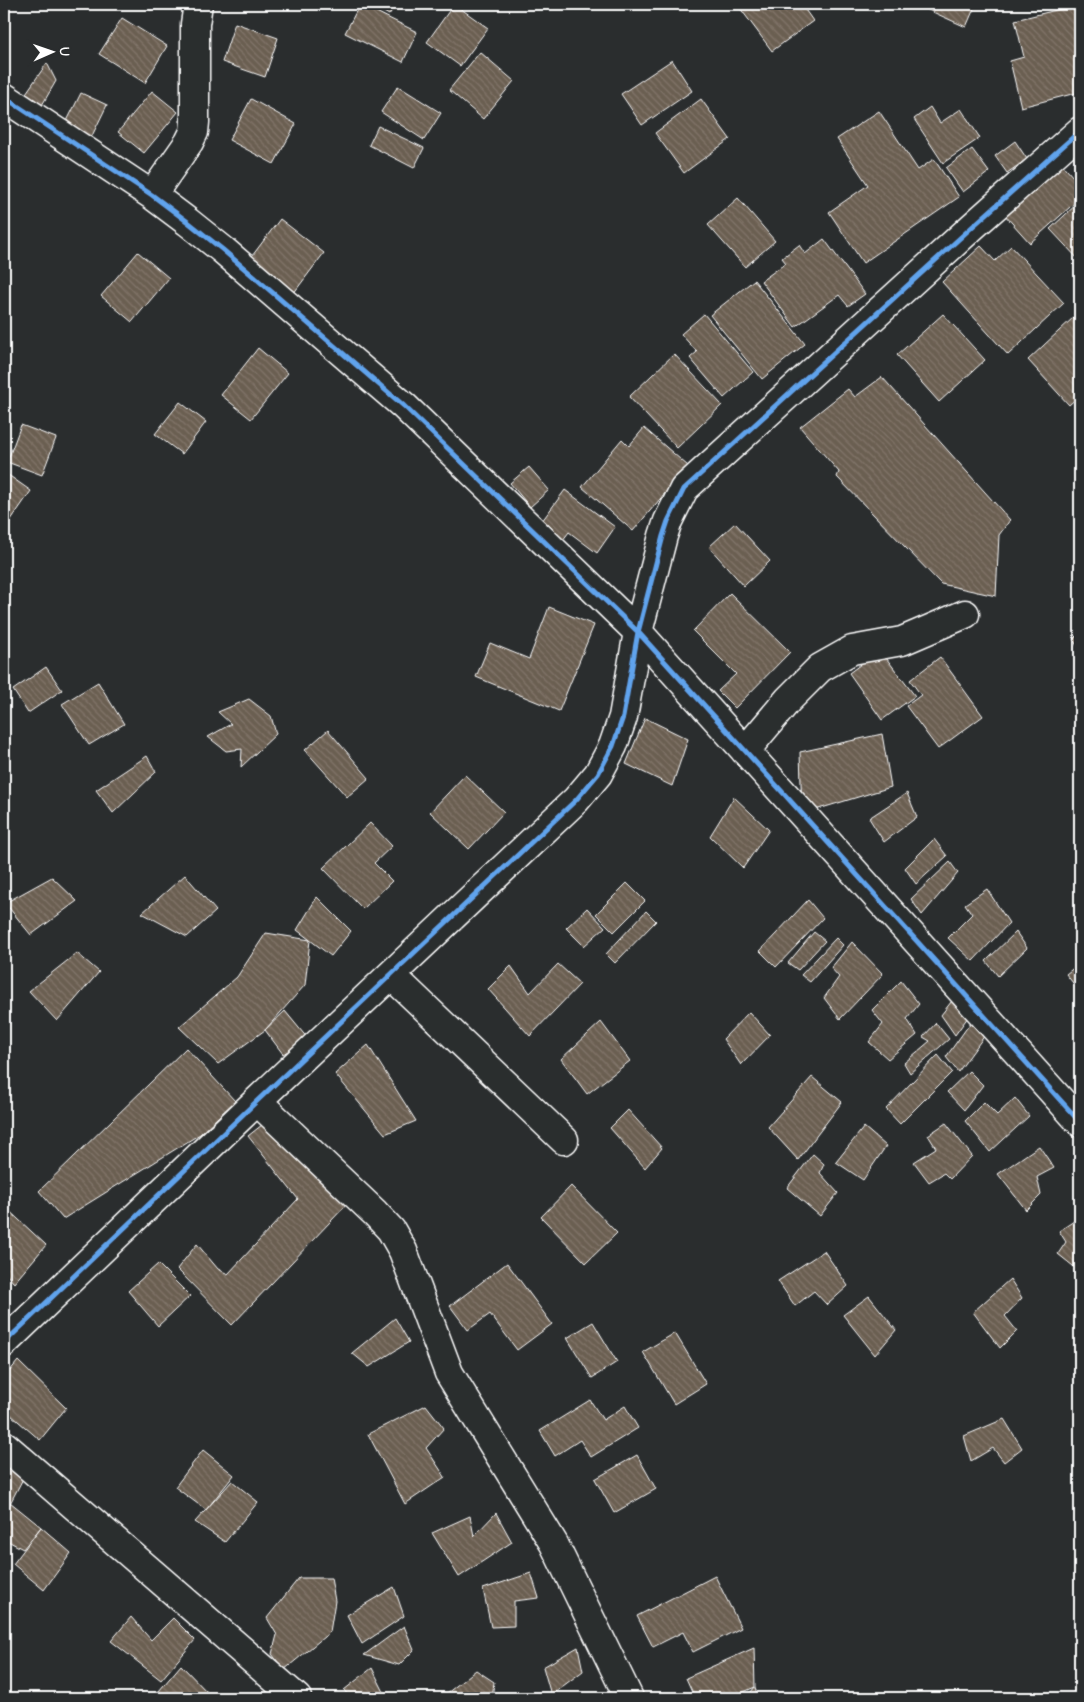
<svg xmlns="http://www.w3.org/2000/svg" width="1084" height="1702" viewBox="0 0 1084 1702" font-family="'Comic Neue',sans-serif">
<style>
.building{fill:url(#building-back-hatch);stroke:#fff}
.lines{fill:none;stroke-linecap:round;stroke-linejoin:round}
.minor-casing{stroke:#fff;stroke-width:31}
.minor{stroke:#2a2d2e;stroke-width:28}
.cycleway-casing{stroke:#2a2d2e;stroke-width:8}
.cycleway{stroke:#60a3ed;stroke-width:5}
</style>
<defs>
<pattern id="building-back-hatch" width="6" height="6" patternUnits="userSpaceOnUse" patternTransform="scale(1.25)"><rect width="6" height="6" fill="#6b5e51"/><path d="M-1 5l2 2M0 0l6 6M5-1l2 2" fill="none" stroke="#81766b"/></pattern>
</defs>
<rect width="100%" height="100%" fill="#2a2d2e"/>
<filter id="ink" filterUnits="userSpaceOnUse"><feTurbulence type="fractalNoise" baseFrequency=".02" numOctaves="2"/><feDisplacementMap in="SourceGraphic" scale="10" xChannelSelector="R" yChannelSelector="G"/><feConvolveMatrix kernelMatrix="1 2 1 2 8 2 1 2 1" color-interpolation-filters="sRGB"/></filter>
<g filter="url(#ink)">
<!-- building -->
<path class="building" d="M137,4H160L151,10Z
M167,4H193L189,14Z
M360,4L417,32L403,62L345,33Z
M370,4H396L389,15Z
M454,4L488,28L460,66L427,42Z
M737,4H801L813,21L772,51Z
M915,4H976L966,27Z
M1073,6L1080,38V92L1021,107L1010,61L1024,57L1015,20Z
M122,18L167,46L145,83L99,54Z
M235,23L278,38L265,77L222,62Z
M480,52L514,81L483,119L449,90Z
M672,60L692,91L642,125L621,94Z
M47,63L56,81L38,112L24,96Z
M398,86L441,113L424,140L381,112Z
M152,91L178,112L144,153L118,132Z
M81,93L107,105L89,142L63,129Z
M251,99L296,124L274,164L229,140Z
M701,99L730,139L684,173L655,133Z
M930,107L940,123L961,109L980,138L943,163L914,119Z
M879,111L918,170L934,159L959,197L863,263L829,212L868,185L837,139Z
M378,126L424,148L414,168L369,145Z
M1015,141L1027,159L1007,173L995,156Z
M972,149L989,172L963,192L946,168Z
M1060,162L1080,185V198L1030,243L1003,213Z
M738,198L775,241L745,267L708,225Z
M1080,201V261L1050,229Z
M280,219L324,253L290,298L246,264Z
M824,239L865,294L848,306L839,295L795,327L761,281L786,263L782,258L799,245L805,254Z
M981,246L995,261L1011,246L1064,303L1008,355L942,282Z
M138,252L169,278L132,322L101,296Z
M754,280L805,344L762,379L710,315Z
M704,314L753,372L724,398L690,358L697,352L681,334Z
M943,314L985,360L939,402L897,355Z
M1074,317L1080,324V395L1069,405L1028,360Z
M258,348L288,373L251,419L221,395Z
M674,354L722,405L677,448L629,397Z
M882,377L1010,520L999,535L996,596L941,584L837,477L839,472L800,427L848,389L855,397Z
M180,402L206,422L182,454L155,434Z
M21,425L56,438L42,475L7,462Z
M644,428L688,466L633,531L582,487L622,439L629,446Z
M529,467L549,490L530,507L510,483Z
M4,472L31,491L6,527L4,526Z
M565,490L615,527L597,553L569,532L556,549L539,525Z
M735,523L770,561L744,586L709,547Z
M730,593L790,652L735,708L718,691L736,674L693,631Z
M549,607L594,625L559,711L476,677L490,643L529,659Z
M1080,634V651L1073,639Z
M880,650L915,696L882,720L849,673Z
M940,657L983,716L938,749L906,706L921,695L910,680Z
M46,667L62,690L28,713L13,690Z
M98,682L124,724L89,745L62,704Z
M249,699L271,716L276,734L241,767L242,749L226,751L208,737L231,724L218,712Z
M645,718L688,739L672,786L626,764Z
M328,730L369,778L347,797L305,750Z
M882,734L891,787L802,814L800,752Z
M147,756L156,772L113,813L96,790Z
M465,775L504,812L469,849L430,812Z
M907,793L917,817L884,842L869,818Z
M734,797L769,830L743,868L710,836Z
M370,823L392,846L374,863L392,881L363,909L323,868Z
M934,839L947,856L916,884L905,868Z
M950,862L958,873L922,915L911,899Z
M185,875L216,911L187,937L142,913Z
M52,877L77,901L31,935L5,903Z
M627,883L645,901L614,932L596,914Z
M987,889L1009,923L973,961L948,938L972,914L965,904Z
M317,897L351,931L331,956L297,930Z
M808,900L823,918L776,967L760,951Z
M587,908L605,927L584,946L566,928Z
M646,911L656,921L615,963L606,954Z
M814,932L825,941L798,970L788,963Z
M1016,932L1027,948L998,976L986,961Z
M266,933L310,940L305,985L265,1030L218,1064L179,1027L237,977Z
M836,938L843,945L810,982L801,975Z
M852,942L883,974L840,1019L824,998L839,977L831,968Z
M77,953L99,972L57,1021L29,991Z
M1080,963V992L1066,974Z
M558,964L580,984L530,1036L488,989L511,966L530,993Z
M901,981L919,1004L907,1019L917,1035L888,1059L869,1042L883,1024L872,1010Z
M955,997L968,1017L955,1035L941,1015Z
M285,1011L308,1039L283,1054L265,1030Z
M749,1012L770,1035L741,1065L723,1039Z
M601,1022L630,1061L587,1094L561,1059Z
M971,1022L988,1031L958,1072L946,1057Z
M936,1023L949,1039L910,1073L904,1063L930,1041L923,1037Z
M368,1045L416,1121L385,1134L335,1074Z
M186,1048L235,1101L200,1134L63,1219L39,1191Z
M938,1055L952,1072L900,1124L886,1109Z
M969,1071L983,1085L964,1110L947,1092Z
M812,1077L842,1102L798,1160L768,1127Z
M1015,1098L1029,1116L990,1152L965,1121L984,1102L997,1115Z
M628,1110L662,1148L645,1168L610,1128Z
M267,1121L350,1201L232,1325L177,1269L197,1244L218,1269L228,1274L298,1199L248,1136Z
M946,1123L972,1156L950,1179L944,1173L929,1182L914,1162L936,1148L928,1135Z
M864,1127L886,1146L863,1180L836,1162Z
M1039,1146L1054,1168L1037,1177L1041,1195L1026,1210L998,1174Z
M813,1154L824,1164L820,1173L838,1193L820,1216L787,1188Z
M571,1186L617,1233L586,1263L541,1217Z
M4,1206L46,1245L14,1283L4,1272Z
M1080,1217V1269L1078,1270L1058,1254L1066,1242L1059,1231Z
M824,1251L848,1286L827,1305L814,1291L795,1306L778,1281Z
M507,1263L552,1324L517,1350L490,1314L468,1330L450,1306Z
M158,1264L190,1296L158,1326L128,1291Z
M1010,1279L1022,1298L1005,1316L1017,1331L1000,1348L973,1312Z
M869,1296L896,1330L875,1355L843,1315Z
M395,1318L409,1342L369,1367L352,1353Z
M593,1322L617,1362L592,1378L567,1338Z
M675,1333L706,1384L674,1404L643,1352Z
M18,1361L66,1408L40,1440L4,1409V1378Z
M590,1400L603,1420L625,1406L638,1428L591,1457L580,1440L555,1456L540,1431Z
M426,1405L444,1428L426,1448L445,1477L405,1504L368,1434Z
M1004,1419L1022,1448L1004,1462L993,1448L971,1461L964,1436Z
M203,1450L234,1475L206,1510L175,1487Z
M637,1455L656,1489L614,1513L595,1479Z
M4,1462L27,1471L4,1515Z
M232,1481L258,1502L225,1542L195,1522Z
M10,1502L41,1527L23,1549L4,1539V1517Z
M496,1513L512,1542L459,1577L432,1533L470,1516L474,1536Z
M41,1527L71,1553L44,1590L13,1564Z
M531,1573L539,1598L514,1601V1626L491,1627L483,1589Z
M715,1576L741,1628L693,1652L683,1632L653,1647L637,1616Z
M299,1578H331L335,1601L330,1632L284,1670L272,1654L277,1635L267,1618Z
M394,1587L404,1616L362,1644L347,1615Z
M131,1617L151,1640L173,1618L195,1640L161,1680L111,1641Z
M404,1626L414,1650L399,1665L364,1655Z
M578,1647L583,1671L551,1695L543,1667Z
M754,1648L755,1687L730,1698H695L686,1678Z
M181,1665L211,1696L209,1698H153Z
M372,1668L386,1696L382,1698H350L344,1690Z
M476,1670L494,1682L492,1698H441Z
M755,1687L758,1698H746Z"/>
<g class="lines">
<!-- minor casing -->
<g class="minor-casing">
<path id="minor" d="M4,97L152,195L188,222L223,250L404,406L638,632L1080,1122
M152,195L189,142L194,132L195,122V24L198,4
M745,751L788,700L820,668L852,650L902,641L965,614
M391,975L564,1140
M257,1101L375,1213L391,1230L403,1251L449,1373L554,1544L629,1698
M4,1343L257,1101L576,800L598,774L613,746L623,717L638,632L663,536L668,521L684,489L972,227L1080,131
M4,1445L297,1698"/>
</g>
<!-- minor -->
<use href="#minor" class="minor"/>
<!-- cycleway casing -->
<g class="cycleway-casing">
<path id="cycleway" d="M4,97L152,195L188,222L223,250L404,406L638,632L1080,1122
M4,1343L257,1101L576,800L598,774L613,746L623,717L638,632L663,536L668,521L684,489L972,227L1080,131"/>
</g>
<!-- cycleway -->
<use href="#cycleway" class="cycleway"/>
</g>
</g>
<!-- margin -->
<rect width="1084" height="1702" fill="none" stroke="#2a2d2e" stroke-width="20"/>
<rect x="10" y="10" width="1064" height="1682" fill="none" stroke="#fff" stroke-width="2" filter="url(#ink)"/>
<!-- north arrow -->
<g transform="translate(52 52) rotate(88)" stroke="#2a2d2e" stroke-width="4" paint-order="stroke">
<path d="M0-4L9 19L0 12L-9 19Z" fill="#ffffff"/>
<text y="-8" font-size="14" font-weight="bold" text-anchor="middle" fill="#ffffff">U</text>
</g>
</svg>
